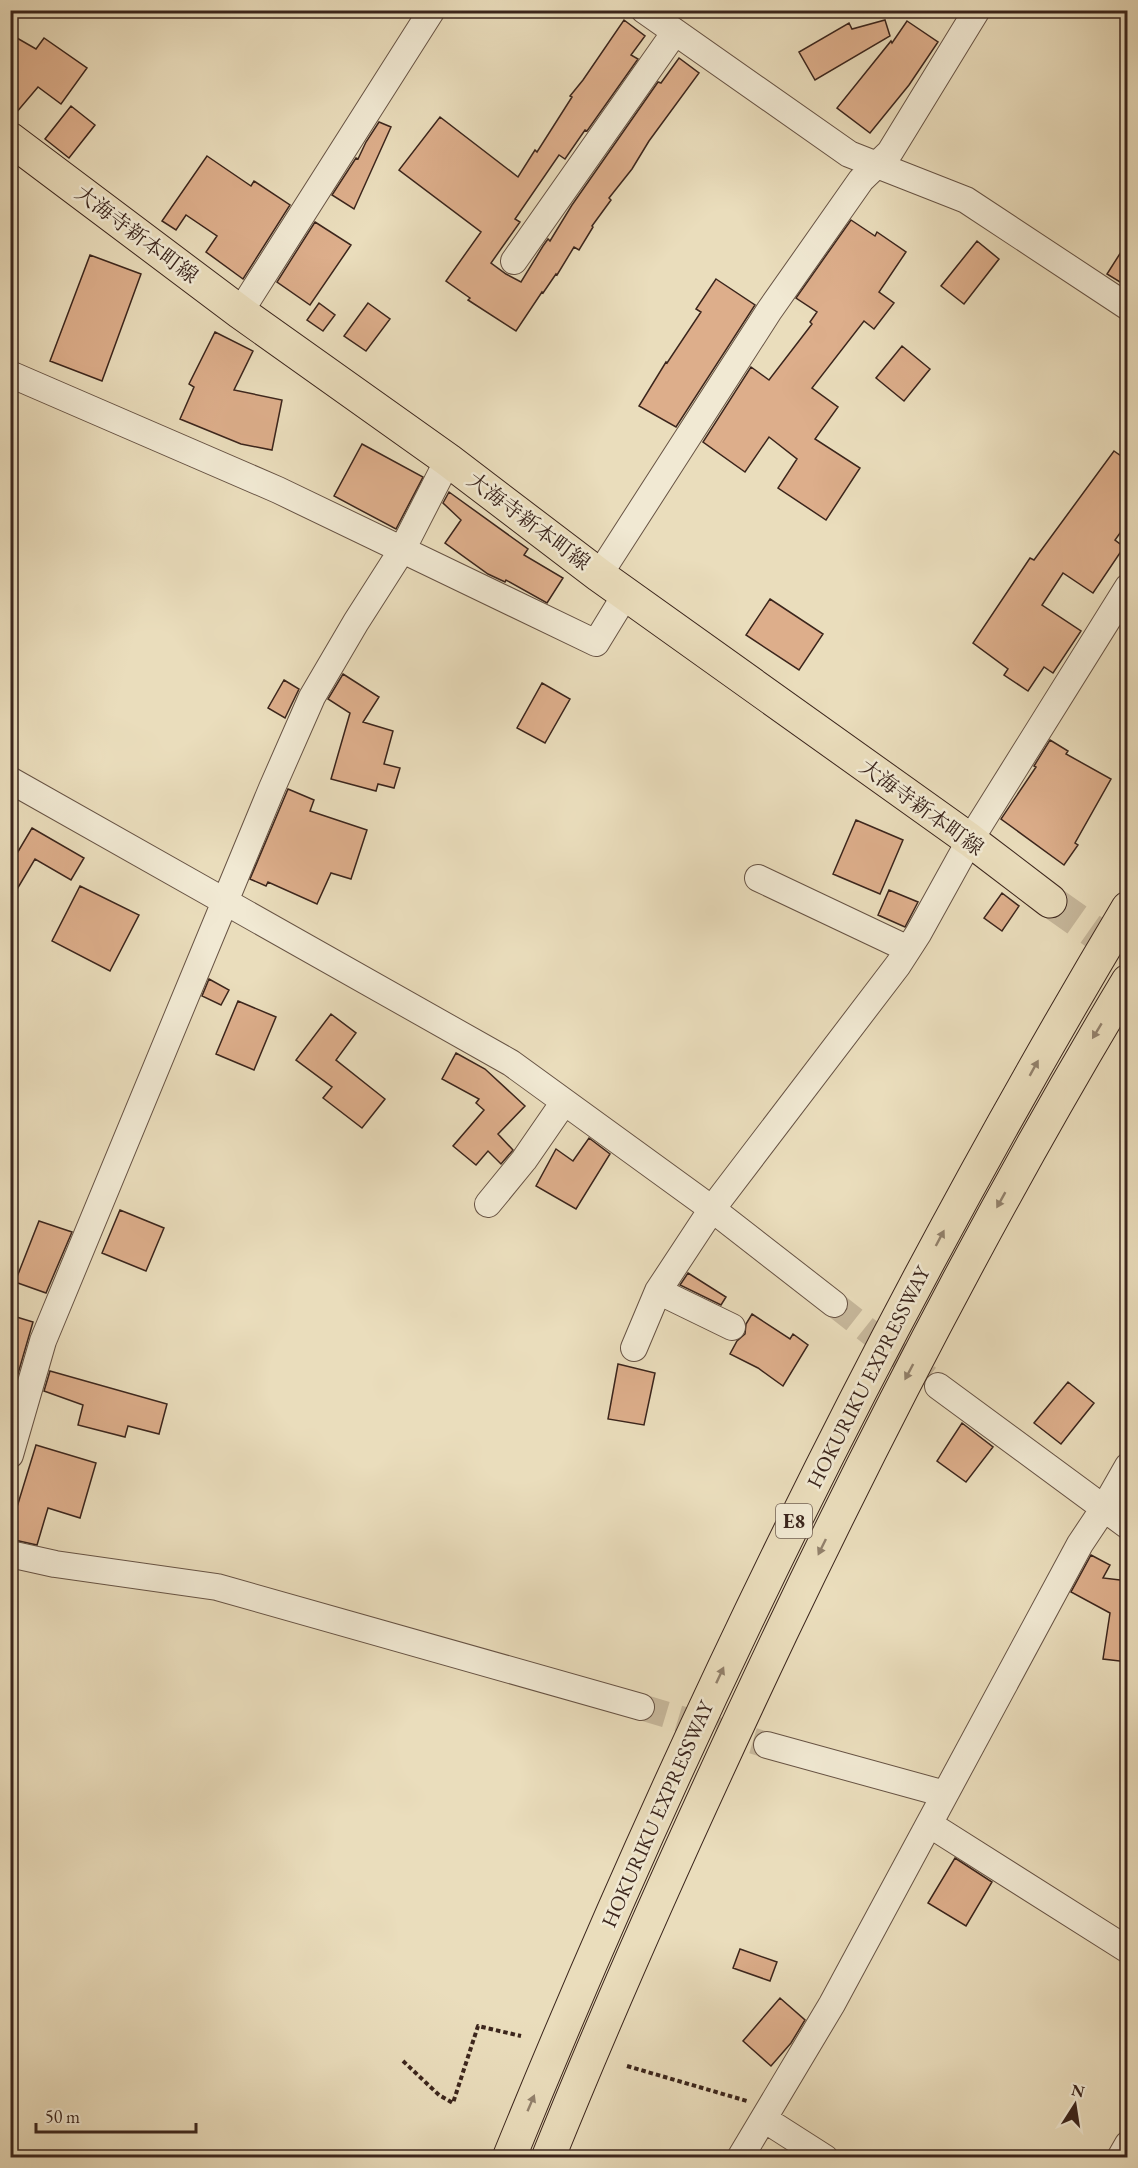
<svg xmlns="http://www.w3.org/2000/svg" width="1138" height="2168" viewBox="0 0 1138 2168" font-family="'EB Garamond','Noto Serif JP',serif">
<style>
.building{fill:#ddae8b;stroke:#3b251c;stroke-width:1.5}
.lines{fill:none;stroke-linecap:round;stroke-linejoin:round}
.minor-tunnel{stroke:#c7b89c;stroke-width:26;stroke-dasharray:26 13;stroke-linecap:butt}
.major-tunnel{stroke:#c7b89c;stroke-width:33;stroke-dasharray:33 16;stroke-linecap:butt}
.minor-casing{stroke:#675344;stroke-width:28}
.major-casing{stroke:#3b251c;stroke-width:35}
.highway-casing{stroke:#3b251c;stroke-width:35}
.path{stroke:#3b251c;stroke-width:4;stroke-dasharray:4.5 3;stroke-linecap:butt}
.minor{stroke:#f1e9d3;stroke-width:26}
.major{stroke:#eaddbc;stroke-width:33}
.highway{stroke:#eaddbc;stroke-width:33}
.oneway{fill:#92816c}
.labels{text-anchor:middle;dominant-baseline:central;stroke-width:5;stroke-linejoin:round;paint-order:stroke}
.shield{fill:#f1e9d3;stroke:#726053;stroke-width:1.5}
.shield-label{font-size:20px;font-weight:bold;fill:#3b251c}
.street-label{font-size:21px;fill:#3b251c;stroke:#f1e9d3}
</style>
<rect width="100%" height="100%" fill="#eaddbc"/>
<filter id="stains"><feTurbulence type="fractalNoise" baseFrequency=".00333" numOctaves="4"/><feColorMatrix values="0 0 0 0 .2 0 0 0 0 .09 0 0 0 0 .02 0 0 0 .5 -.17"/></filter>
<radialGradient id="worn" r=".72"><stop offset=".6" stop-color="#630" stop-opacity="0"/><stop offset="1" stop-color="#630" stop-opacity=".3"/></radialGradient>
<!-- building -->
<path class="building" d="M624,20L645,36L631,55L638,59L587,131L585,130L565,159L559,155L515,219L520,222L491,263L506,274L521,282L543,246L548,239L550,241L572,205L658,82L661,83L679,58L699,73L649,141L632,169L609,198L611,200L592,226L593,227L579,250L574,247L557,275L556,274L543,293L542,292L516,331L468,300L470,298L446,281L481,232L399,170L440,117L518,177L535,150L537,152L572,97L570,96L583,80Z
M885,20L890,36L815,80L799,52L849,23L852,29Z
M907,21L938,42L909,85L870,133L837,108L891,41L892,43Z
M10,34L36,49L44,38L87,68L61,104L38,87L10,120Z
M71,106L95,125L69,158L45,139Z
M379,122L391,127L354,209L332,195L356,158L358,159L366,142Z
M207,156L251,186L254,181L290,205L243,279L206,252L217,236L186,215L176,230L162,221Z
M851,220L875,236L877,232L906,252L879,292L894,303L874,329L864,321L812,388L838,407L815,439L860,468L826,520L778,488L797,459L769,437L745,472L703,442L751,367L769,380L812,324L810,322L817,312L796,298Z
M315,222L351,245L310,305L277,282Z
M977,241L999,259L964,304L941,286Z
M1128,241V287L1107,274Z
M90,255L141,274L102,381L50,361Z
M716,279L755,305L676,427L639,406L666,362L667,363L701,312L696,309Z
M319,303L335,315L323,331L307,320Z
M368,303L390,319L366,351L344,336Z
M215,332L253,351L234,390L282,400L272,450L241,444L180,419L194,387L189,384Z
M902,346L930,369L904,401L876,378Z
M362,444L423,477L396,529L334,496Z
M1114,451L1128,461V522L1115,540L1124,547L1093,593L1063,573L1042,605L1081,631L1053,673L1044,667L1028,691L1004,675L1008,669L973,643L1030,558L1034,560Z
M449,492L528,549L524,555L563,578L547,603L506,580L505,582L488,574L445,543L461,520L443,503Z
M770,599L823,634L799,670L746,635Z
M343,674L379,697L363,722L393,731L384,764L400,768L394,788L378,784L376,791L331,779L350,713L328,699Z
M284,680L299,689L285,718L268,708Z
M542,683L570,699L545,743L517,728Z
M1050,740L1068,751L1066,754L1111,779L1075,843L1078,845L1064,865L1001,819L1036,767L1034,766Z
M288,789L314,800L310,811L367,830L351,879L331,873L317,904L268,882L266,886L250,879Z
M856,820L903,840L880,894L833,874Z
M32,828L84,858L71,880L35,859L10,901V865Z
M80,886L139,915L110,971L52,941Z
M889,890L918,902L905,927L878,915Z
M1002,893L1019,906L1002,931L984,918Z
M209,979L229,990L221,1005L202,996Z
M238,1001L276,1017L254,1070L216,1054Z
M331,1014L356,1033L336,1060L385,1099L362,1128L323,1098L332,1087L296,1060Z
M456,1053L485,1069L525,1106L498,1134L513,1150L501,1164L488,1151L476,1165L453,1146L484,1110L476,1103L479,1099L442,1079Z
M589,1138L610,1154L576,1209L536,1186L556,1149L573,1161Z
M120,1210L164,1228L146,1271L102,1253Z
M39,1221L72,1232L46,1293L15,1282Z
M688,1273L726,1297L721,1305L680,1285Z
M752,1314L790,1339L793,1334L808,1345L783,1386L758,1368L730,1354L737,1341L745,1334L746,1324Z
M10,1315L33,1322L15,1384H10Z
M618,1364L655,1373L644,1425L608,1419Z
M50,1371L167,1404L159,1434L128,1426L125,1437L78,1425L83,1405L44,1391Z
M1068,1382L1094,1403L1061,1444L1034,1423Z
M962,1423L993,1447L966,1482L937,1461Z
M36,1445L96,1463L80,1518L48,1508L37,1545L10,1539V1505L17,1507Z
M1091,1555L1110,1565L1103,1578L1128,1581V1662L1103,1659L1110,1613L1071,1592Z
M955,1858L992,1882L966,1926L928,1903Z
M740,1949L777,1962L770,1981L733,1968Z
M780,1998L805,2020L791,2043L771,2066L743,2041Z"/>
<g class="lines">
<!-- minor-tunnel -->
<path class="minor-tunnel" d="M834,1304L928,1378
M641,1707L767,1745"/>
<!-- major-tunnel -->
<path class="major-tunnel" d="M1050,901L1128,956"/>
<!-- minor casing -->
<g class="minor-casing">
<path id="minor" d="M644,10L849,154L966,200L1128,307
M514,261L675,32
M240,312L432,10
M10,374L278,490L596,643L626,594
M599,575L769,311L861,180L890,152L977,10
M10,780L511,1063L712,1209L834,1304
M758,878L908,949
M488,1204L524,1160L564,1102
M658,1291L732,1327
M634,1348L658,1291L712,1209L898,965L918,934L970,840L1128,587
M938,1386L1128,1526
M10,1455L43,1341L272,788L312,697L356,622L402,550L448,460
M10,1554L55,1564L217,1587L641,1707
M767,1745L945,1794
M929,1824L1128,1950
M764,2119L825,2158
M740,2158L832,2004L1080,1544L1104,1508L1128,1466
M1120,2158L1128,2144"/>
</g>
<!-- major casing -->
<g class="major-casing">
<path id="major" d="M10,139L240,312L448,460L599,575L970,840L1050,901"/>
</g>
<!-- highway casing -->
<g class="highway-casing">
<path id="highway" d="M509,2158C685,1726 889,1308 1128,908
M548,2158C620,1980 699,1806 781,1633C887,1411 1001,1192 1128,981"/>
</g>
<!-- path -->
<path class="path" d="M403,2061L439,2095L453,2103L478,2026L521,2036
M627,2066L747,2101"/>
<!-- minor -->
<use href="#minor" class="minor"/>
<!-- major -->
<use href="#major" class="major"/>
<!-- highway -->
<use href="#highway" class="highway"/>
</g>
<!-- one-way arrows -->
<defs><path id="oneway-solid" d="M-6-.8H1V-3.2L6.5 0L1 3.2V.8H-6Z" transform="scale(1.5)"/></defs>
<g class="oneway">
<use href="#oneway-solid" transform="translate(1097 1031) rotate(121)"/>
<use href="#oneway-solid" transform="translate(1034 1068) rotate(-61)"/>
<use href="#oneway-solid" transform="translate(1001 1200) rotate(119)"/>
<use href="#oneway-solid" transform="translate(940 1238) rotate(-62)"/>
<use href="#oneway-solid" transform="translate(909 1372) rotate(118)"/>
<use href="#oneway-solid" transform="translate(822 1547) rotate(116)"/>
<use href="#oneway-solid" transform="translate(720 1675) rotate(-65)"/>
<use href="#oneway-solid" transform="translate(531 2103) rotate(-67)"/>
</g>
<g class="labels">
<!-- shield labels -->
<rect class="shield" x="776" y="1504" width="36" height="34" rx="4.5"/>
<g class="shield-label">
<text x="794" y="1521">E8</text>
</g>
<!-- street labels -->
<g class="street-label">
<text transform="translate(137 234) rotate(37)">大海寺新本町線</text>
<text transform="translate(529 521) rotate(37)">大海寺新本町線</text>
<text transform="translate(922 807) rotate(36)">大海寺新本町線</text>
<text transform="translate(868 1377) rotate(-63)">HOKURIKU EXPRESSWAY</text>
<text transform="translate(657 1814) rotate(-66)">HOKURIKU EXPRESSWAY</text>
</g>
</g>
<!-- margin -->
<rect width="1138" height="2168" fill="none" stroke="#eaddbc" stroke-width="36"/>
<rect x="12" y="12" width="1114" height="2144" fill="none" stroke="#3b251c" stroke-width="3"/>
<rect x="18" y="18" width="1102" height="2132" fill="none" stroke="#3b251c" stroke-width="1.5"/>
<!-- north arrow -->
<g transform="translate(1075 2105) rotate(12)" stroke="#f1e9d3" stroke-width="4.5" paint-order="stroke">
<path d="M0-4.5L10 22L0 15L-10 22Z" fill="#3b251c"/>
<text y="-9" font-size="16" font-weight="bold" text-anchor="middle" fill="#3b251c">N</text>
</g>
<!-- scale -->
<path d="M36 2123v9h160v-9" fill="none" stroke="#3b251c" stroke-width="3"/>
<text x="45" y="2123" font-size="18" fill="#3b251c" stroke="#f1e9d3" stroke-width="4.5" paint-order="stroke">50 m</text>
<rect width="100%" height="100%" filter="url(#stains)"/>
<rect width="100%" height="100%" fill="url(#worn)"/>
</svg>
